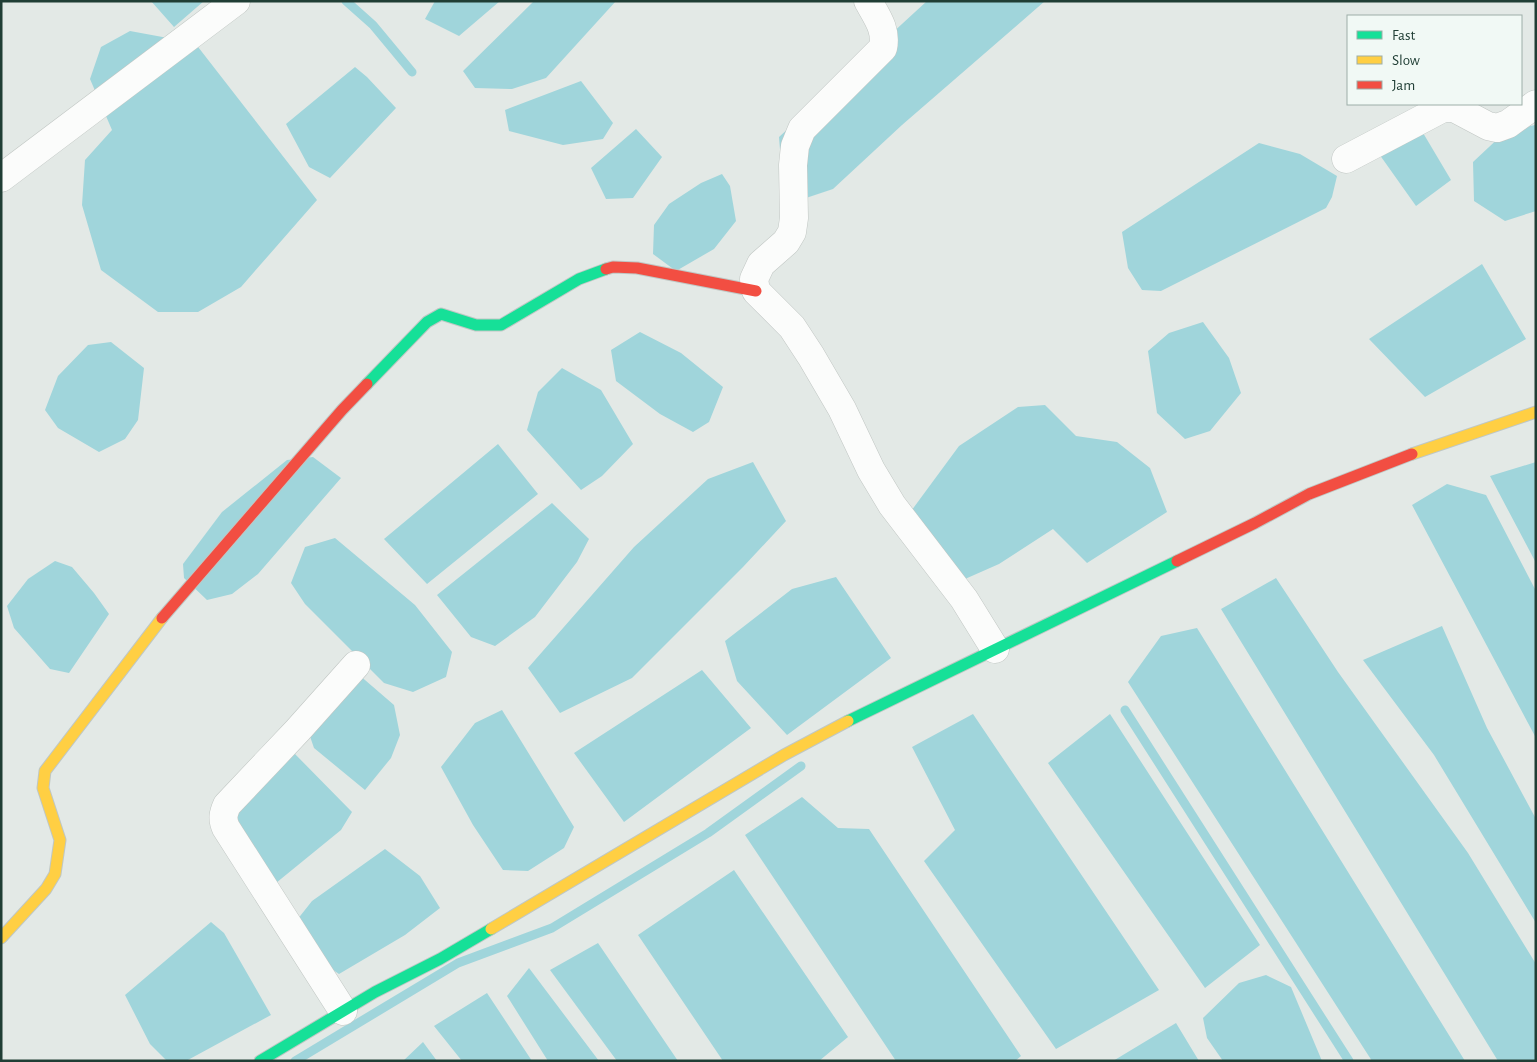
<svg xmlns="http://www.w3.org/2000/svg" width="1537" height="1062" viewBox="0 0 1537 1062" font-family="'Alegreya Sans',sans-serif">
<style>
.water{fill:#a0d5db}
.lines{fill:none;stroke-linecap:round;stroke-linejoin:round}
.stream{stroke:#a0d5db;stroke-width:9}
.street-casing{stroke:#c0c6c3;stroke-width:29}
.fast-casing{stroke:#bfc7c4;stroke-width:13}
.slow-casing{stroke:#bfc7c4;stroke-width:13}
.jam-casing{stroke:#bfc7c4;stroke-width:13}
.street{stroke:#fbfcfb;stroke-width:28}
.fast{stroke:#16e098;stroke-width:11}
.slow{stroke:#ffcf43;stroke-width:11}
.jam{stroke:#f24e42;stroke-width:11}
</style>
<rect width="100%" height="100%" fill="#e3e9e6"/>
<!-- water -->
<path class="water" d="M151,1H204L174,27Z
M435,1H500L459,36L425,19Z
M534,1H616L546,78L512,89L475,88L463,71Z
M927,1H1045L902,125L833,189L800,200L783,187L779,137Z
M130,31L195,43L317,200L241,287L198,312H158L101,270L82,205L85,160L112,130L90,79L101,47Z
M355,67L367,77L396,108L330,178L309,167L286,124Z
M581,81L613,123L603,139L563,145L509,131L505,110Z
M1413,116L1451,180L1416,206L1372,144Z
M1535,125L1536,211L1505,221L1474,201L1473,162L1505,132Z
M636,129L662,157L633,198L606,199L591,168Z
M1259,143L1300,154L1337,176L1332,197L1326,208L1161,291L1142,290L1128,268L1122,232Z
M722,174L730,186L736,221L714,249L676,271L653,254L654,225L669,204L701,183Z
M1482,264L1526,339L1425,397L1369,339Z
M1203,322L1229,358L1241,393L1210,431L1185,439L1157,413L1148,351L1169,333Z
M640,332L681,353L723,387L709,422L693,432L660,414L616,381L611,350Z
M111,342L144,368L138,420L125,439L99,452L58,428L45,410L58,376L88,345Z
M562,368L601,390L633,444L602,476L581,490L527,430L538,392Z
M1045,405L1076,436L1117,442L1150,468L1167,512L1087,563L1053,529L999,564L965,579L906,518L959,446L1018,407Z
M498,444L538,494L427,584L384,539Z
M313,457L341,478L258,574L232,594L207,600L184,578L183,564L222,512L287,460Z
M753,462L786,521L743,567L632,678L560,713L528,668L634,547L708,479Z
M1536,462V563L1490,476Z
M1447,484L1486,495L1536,591V738L1412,505Z
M552,503L589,539L577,562L535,617L495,646L471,637L437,595Z
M335,538L415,605L452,652L446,677L413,692L384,683L305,604L291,583L305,547Z
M55,561L72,567L94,593L109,614L69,673L50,669L14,628L7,606L28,579Z
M836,577L891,658L787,735L737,681L725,641L792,589Z
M1276,578L1338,672L1468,853L1536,964V1061H1498L1221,609Z
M1442,626L1487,728L1536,819V923L1434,755L1363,660Z
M1197,628L1465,1061H1372L1128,682L1161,636Z
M702,670L751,728L624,822L574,753Z
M358,674L394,705L400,735L391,758L365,790L314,748L303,716Z
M502,710L574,827L564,848L528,871L503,870L473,825L441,767L475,723Z
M973,714L1159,990L1056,1049L924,861L955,830L912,747Z
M1110,714L1260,945L1205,988L1048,763Z
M295,754L352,812L341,830L276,883L217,806L271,759Z
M802,797L838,828L869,829L1021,1056L1015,1061H896L745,835Z
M385,849L420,876L440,908L405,935L339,974L314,957L297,920L312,901Z
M734,870L848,1037L819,1061H723L638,935Z
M211,922L224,933L271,1015L186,1061H167L150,1044L125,995Z
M598,943L678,1061H617L550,970Z
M529,968L599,1061H548L507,996Z
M1266,975L1291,987L1322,1061H1223L1207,1038L1203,1018L1239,983Z
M487,993L532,1061H462L434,1026Z
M1176,1023L1199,1061H1113Z
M423,1042L437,1061H403Z"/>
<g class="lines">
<!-- stream -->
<path class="stream" d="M346,1L373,25L412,72
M1125,710L1349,1061
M295,1061L458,963L552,928L708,833L801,766"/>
<!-- street casing -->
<g class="street-casing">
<path id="street" d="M868,1C877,17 887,30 883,48L802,129L795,146L793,165L794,218L792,232L786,242L761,264L754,279L756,291L792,327L811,356L842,409L871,470L892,505L964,599L995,649
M1346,159L1443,108H1454L1488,126L1497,128L1508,124L1536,104
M1,178L236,1
M343,1011L226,828C222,819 223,814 227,805L298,730L356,665"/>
</g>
<!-- fast casing -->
<g class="fast-casing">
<path id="fast" d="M367,384L427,322L441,314L476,325H501L579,279L606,269
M848,721L1177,561
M260,1061L375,992L440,959L491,929"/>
</g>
<!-- slow casing -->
<g class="slow-casing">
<path id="slow" d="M1412,454L1536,412
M491,929L784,755L848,721
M1,938L46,889L55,874L60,840L43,788L45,771L162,618"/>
</g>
<!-- jam casing -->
<g class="jam-casing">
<path id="jam" d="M606,269L613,267L637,268L756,291
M1177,561L1255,523L1309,494L1412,454
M162,618L342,410L367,384"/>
</g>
<!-- street -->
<use href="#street" class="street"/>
<!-- fast -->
<use href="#fast" class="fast"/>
<!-- slow -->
<use href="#slow" class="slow"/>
<!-- jam -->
<use href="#jam" class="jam"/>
</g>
<!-- border -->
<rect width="1537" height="1062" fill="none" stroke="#203e35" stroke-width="5"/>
<!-- legend -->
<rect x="1347" y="15" width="175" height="90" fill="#f1f9f5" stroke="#9daea8"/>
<rect x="1357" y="31" width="25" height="8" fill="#16e098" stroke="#9daea8"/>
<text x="1392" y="40" font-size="15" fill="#203e35">Fast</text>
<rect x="1357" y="56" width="25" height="8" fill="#ffcf43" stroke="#9daea8"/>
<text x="1392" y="65" font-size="15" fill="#203e35">Slow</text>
<rect x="1357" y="81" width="25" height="8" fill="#f24e42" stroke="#9daea8"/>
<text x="1392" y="90" font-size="15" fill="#203e35">Jam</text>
</svg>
